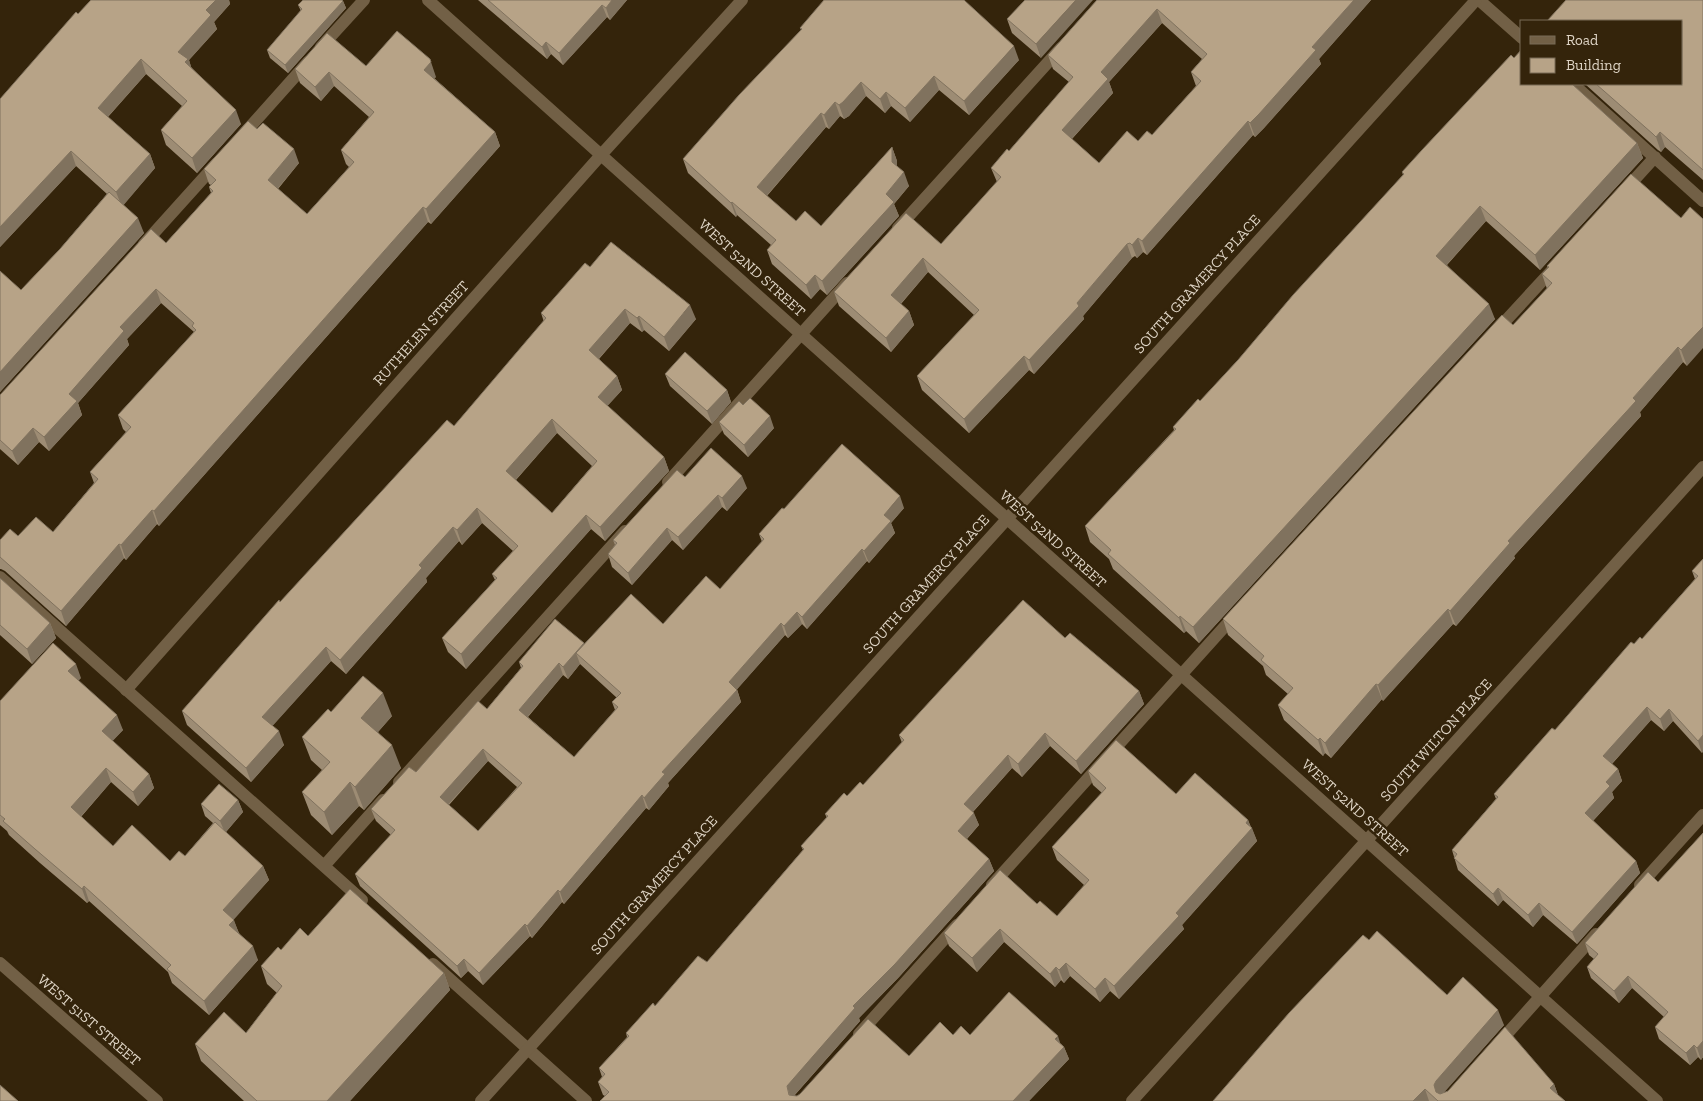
<svg xmlns="http://www.w3.org/2000/svg" width="1703" height="1101" viewBox="0 0 1703 1101" font-family="'Zilla Slab',serif">
<style>
.lines{fill:none;stroke-linecap:round;stroke-linejoin:round}
.service{stroke:#726046;stroke-width:12}
.minor{stroke:#726046;stroke-width:12}
.tertiary{stroke:#726046;stroke-width:12}
.wall{fill:#9d8c74;fill-rule:evenodd}
.shaded-wall{fill:#80725e}
.building{fill:#b7a387;stroke:#80725e;fill-rule:evenodd}
.labels{text-anchor:middle;dominant-baseline:central;stroke-width:5;stroke-linejoin:round;paint-order:stroke}
.street-label{font-size:15px;fill:#dfd5c6;stroke:#34240b}
</style>
<rect width="100%" height="100%" fill="#34240b"/>
<g class="lines">
<!-- service -->
<path class="service" d="M1479,0L1522,38
M321,47L364,0
M1573,84L1703,201
M241,137L308,62
M1625,190L1655,157
M898,228L1061,48
M144,244L217,163
M1497,330L1556,266
M668,482L847,283
M0,577L362,900
M399,782L625,531
M324,866L383,800
M992,885L1236,614
M1640,885L1703,815
M433,964L586,1101
M859,1034L957,925
M1498,1044L1596,934"/>
<!-- minor -->
<path class="minor" d="M428,0L1657,1101
M126,690L601,155L742,0
M481,1101L1476,0
M1132,1101L1703,467"/>
<!-- tertiary -->
<path class="tertiary" d="M0,963L157,1101"/>
</g>
<!-- wall -->
<path class="wall" d="M91,0H229L230,4L214,22L217,29L189,60L191,67L241,124L197,173L166,145L161,130L182,106L146,74L108,117L150,154L155,168L123,205L144,233L0,392V271L21,290L60,249L107,194L76,166L0,247V99Z
M478,0H627L610,20L607,17L563,65L551,54L547,59Z
M1025,0L1041,58L1012,33L1007,19Z
M1097,0H1371L1319,59L1321,64L1264,128L1255,137L1253,135L1147,255L1143,252L1137,258L1135,256L1132,258L1083,316L1084,319L1034,374L1029,370L1027,372L969,433L922,390L917,376L974,315L928,272L901,304L909,311L914,325L891,352L839,306L834,292L941,244L997,182L991,168L1009,151L1069,82L1053,69L1048,55ZM1162,23L1202,59L1191,72L1196,86L1152,135L1099,163L1072,139L1113,93L1109,82Z
M1703,0V180L1665,147L1661,152L1658,150L1585,84H1682Z
M343,1L346,8L288,73L270,58L267,50L301,11L298,5Z
M800,28L1019,60L969,115L939,90L910,122L891,106L885,113L866,96L849,116L844,119L840,116L829,129L826,127L767,196L796,221L821,226L892,147L897,161V166L909,186L894,204L899,216L827,295L820,289L811,299L772,264L767,250L771,245L737,215L736,217L688,173L683,159L801,30Z
M1514,58L1637,143L1643,158L1540,270L1486,221L1447,265L1495,319L1199,643L1186,631L1184,633L1113,569L1109,559L1090,542L1085,526L1174,430L1173,427L1200,401L1238,360L1403,175L1402,172Z
M366,66L436,77L434,78L495,132L500,146L431,224L428,222L159,526L157,524L126,560L124,558L66,626L5,571L1,569H0V540L18,536L53,532L94,483L90,472L126,432L123,429L118,415L194,332L161,303L127,339L129,345L78,403L82,415L49,451L39,442L18,465L0,449V395L166,243L211,193L209,187L211,185L209,184L204,169L257,129L299,163L278,189L307,214L349,167L346,164L341,150L369,117L334,86L321,101L300,83L295,69Z
M1681,218L1687,366L1683,362L1640,412L1641,416L1514,556L1515,558L1456,626L1453,624L1383,701L1382,699L1331,758L1325,753L1323,756L1284,720L1278,705L1288,694L1266,675L1263,666L1228,635L1223,619L1513,325L1547,289L1542,274L1548,268L1547,266Z
M590,267L696,319L669,351L644,330L642,332L630,323L599,359L617,376L622,390L607,406L664,457L669,471L605,541L591,529L466,669L448,652L442,638L495,580L492,574L513,551L482,523L462,545L459,541L426,578L427,582L346,674L331,661L272,726L284,745L251,782L187,725L182,711L280,602L454,426L544,322L541,313ZM557,433L592,466L552,513L516,480Z
M665,374L727,390L731,402L712,424L670,386Z
M743,405L774,428L748,457L724,434L719,422Z
M685,477L747,488L727,511L722,507L683,550L672,540L632,585L612,567L608,554L615,545L613,540Z
M904,508L891,523L895,533L869,563L867,561L807,629L802,624L788,638L785,635L737,689L741,702L668,783L669,786L649,810L646,808L564,904L562,902L532,938L530,936L483,985L468,971L461,978L360,886L355,874L391,835L376,821L371,809L416,772L487,709L521,668L519,662L663,624L720,589L762,542L759,534L784,509ZM580,664L617,698L612,702L615,710L574,757L528,717L563,675L568,679ZM488,761L517,787L478,831L449,805Z
M1703,559L1702,753L1673,721L1664,731L1651,720L1612,764L1618,769L1622,781L1612,792L1614,798L1593,821L1636,861L1640,873L1577,944L1543,915L1533,927L1503,900L1498,906L1458,870L1452,850L1496,799L1494,794L1555,730L1634,644L1642,639L1695,579L1692,571Z
M0,578L50,623L56,638L32,664L0,635Z
M1065,638L1139,691L1144,704L1081,774L1050,746L1022,777L1012,768L973,812L979,825L967,839L989,859L994,871L899,977L859,1018L860,1021L794,1096H797L909,1056L953,1035H970L1061,1044L1064,1047L1069,1059L1029,1101L605,1096L603,1095L598,1082L602,1077L599,1068L627,1037L626,1033L655,1006L707,962L803,850L801,846L827,818L825,814L847,796L863,785L902,743L899,735Z
M81,678L78,680L123,730L112,741L149,774L154,788L138,806L111,782L81,817L113,846L170,861L185,856L213,823L205,816L201,804L238,800L243,812L226,832L263,866L269,880L233,919L239,933L258,960L209,1015L172,983L168,972L89,901L87,903L40,863L9,835L7,831L0,825V701Z
M331,712L392,716L378,732L401,768L364,810L359,806L332,835L311,815L302,792L322,770L311,760L302,737Z
M1088,771L1176,794L1248,820L1257,841L1182,925L1184,929L1119,999L1110,991L1100,1002L1070,976L1064,983L1061,980L1055,987L1004,942L977,972L949,946L944,933L1037,904L1057,916L1084,885L1057,860L1052,847L1102,793L1093,785Z
M1703,833V1057L1701,1060L1698,1057L1690,1065L1659,1039L1655,1027L1664,1017L1632,988L1619,1003L1591,978L1587,967L1594,959L1589,955L1585,943L1658,882Z
M308,936L444,973L450,990L350,1101H244L201,1061L195,1044L246,1033L277,993L267,984L261,966L281,950Z
M1369,940L1447,995L1504,1025L1443,1093L1554,1084L1558,1095L1565,1101H1213Z"/>
<!-- shaded-wall -->
<path class="shaded-wall" d="M216,0H229L230,4L214,22L217,29L189,60L193,73L178,52L206,10Z
M612,0H627L610,20L606,8Z
M1076,0H1093L1041,58L1036,44Z
M1354,0H1371L1319,59L1321,64L1264,128L1255,137L1250,123L1312,47Z
M343,1L346,8L288,73L285,65Z
M602,5L607,17L563,65L559,53Z
M1157,9L1162,23L1109,82L1113,93L1067,144L1062,130L1101,72Z
M546,42L551,54L547,59L542,47Z
M1014,46L1019,60L969,115L964,101Z
M141,59L146,74L103,122L98,108Z
M430,59L436,77L429,84L424,70Z
M329,72L334,86L321,101L315,87Z
M934,76L939,90L910,122L905,108Z
M861,82L866,96L849,116L844,119L839,105Z
M886,92L891,106L885,113L880,99Z
M835,102L840,116L829,129L824,115Z
M236,110L241,124L197,173L192,158Z
M821,113L826,127L762,201L757,187Z
M1248,121L1253,135L1147,255L1142,241Z
M495,132L500,146L431,224L426,209Z
M1660,132L1665,147L1661,152L1656,137Z
M1637,143L1643,158L1540,270L1535,255Z
M892,147L897,161V176L892,162Z
M294,149L299,163L273,194L268,180Z
M71,151L76,166L0,247V227Z
M150,154L155,168L122,207L116,192Z
M904,172L909,186L894,204L899,216L827,295L822,281L886,194Z
M732,202L737,215L736,217L731,203Z
M1480,206L1486,221L1441,271L1436,256Z
M423,207L428,222L159,526L154,511Z
M138,218L144,233L0,392V372Z
M1138,238L1143,252L1137,258L1132,245Z
M1127,244L1132,258L1083,316L1084,319L1034,374L1029,360Z
M923,258L928,272L896,309L891,295Z
M815,275L820,289L811,299L806,285Z
M156,289L161,303L127,339L129,345L78,403L82,415L49,451L44,437L69,394L120,327Z
M1489,304L1495,319L1199,643L1193,627Z
M690,305L696,319L669,351L664,337Z
M625,309L630,323L594,364L589,350Z
M909,311L914,325L891,352L886,338Z
M639,316L644,330L642,332L637,318Z
M1703,327V348L1687,366L1681,350Z
M1678,347L1683,362L1640,412L1641,416L1514,556L1515,558L1456,626L1450,611L1508,541Z
M1024,356L1029,370L969,433L964,419Z
M617,376L622,390L603,411L598,397Z
M727,390L731,402L712,424L707,411Z
M770,416L774,428L748,457L744,445Z
M552,419L557,433L511,485L506,471Z
M33,428L39,442L18,465L12,451Z
M664,457L669,471L605,541L600,527Z
M742,476L747,488L727,511L722,498Z
M718,495L722,507L683,550L678,537Z
M900,496L904,508L891,523L895,533L869,563L864,551L884,515Z
M477,508L482,523L462,545L457,530Z
M152,510L157,524L126,560L121,545Z
M586,515L591,529L466,669L461,654Z
M453,527L459,541L426,578L427,582L346,674L340,660L419,565Z
M667,528L672,540L632,585L628,573Z
M119,544L124,558L66,626L61,611Z
M862,549L867,561L807,629L802,617Z
M1448,609L1453,624L1383,701L1378,685Z
M797,612L802,624L788,638L784,626Z
M1180,616L1186,631L1184,633L1179,618Z
M50,623L56,638L32,664L27,649Z
M781,623L785,635L733,694L729,682Z
M584,643L588,655L576,653L580,664L568,679L563,667Z
M326,647L331,661L268,731L262,717Z
M559,663L563,675L523,722L519,710Z
M76,664L81,678L74,686L68,671Z
M1376,684L1382,699L1331,758L1325,743Z
M737,690L741,702L668,783L669,786L649,810L644,798L662,772Z
M1139,691L1144,704L1081,774L1076,761Z
M383,693L392,716L370,741L361,718Z
M1647,707L1651,720L1608,768L1603,756Z
M1669,709L1673,721L1664,731L1660,719Z
M117,715L123,730L108,746L102,731Z
M279,731L284,745L251,782L246,768Z
M1045,733L1050,746L1022,777L1018,764Z
M1703,735V752L1702,753L1698,741Z
M1320,738L1325,753L1323,756L1318,740Z
M392,745L401,768L364,810L355,787Z
M483,749L488,761L444,809L440,797Z
M1008,755L1012,768L969,816L964,804Z
M106,768L111,782L76,822L71,807Z
M1618,769L1622,781L1612,792L1614,798L1589,825L1585,813L1606,782Z
M149,774L154,788L138,806L133,792Z
M350,782L359,806L332,835L324,812Z
M642,795L646,808L564,904L560,892Z
M238,800L243,812L225,833L220,821Z
M974,813L979,825L963,843L958,831Z
M1248,820L1251,829L1252,828L1257,841L1182,925L1184,929L1119,999L1114,986L1176,913Z
M989,859L994,871L899,977L859,1018L860,1021L791,1099L787,1086L853,1006Z
M1636,861L1640,873L1577,944L1572,932Z
M263,866L269,880L229,925L223,910Z
M84,886L89,901L87,903L82,889Z
M1498,888L1503,900L1498,906L1493,894Z
M558,890L562,902L532,938L527,926Z
M1539,903L1543,915L1533,927L1528,915Z
M234,920L239,934L229,925Z
M525,924L530,936L483,985L479,973Z
M1000,929L1004,942L977,972L972,958Z
M253,946L258,960L209,1015L204,1001Z
M464,959L468,971L461,978L457,966Z
M1066,963L1070,976L1064,983L1059,970Z
M1056,967L1061,980L1055,987L1050,974Z
M444,973L450,990L350,1101H327Z
M1628,976L1632,988L1619,1003L1614,991Z
M1105,978L1110,991L1100,1002L1095,989Z
M1498,1010L1504,1025L1441,1096L1439,1101L1434,1085L1436,1081Z
M1058,1036L1062,1049L1064,1047L1069,1059L1029,1101H1013Z
M1703,1041V1057L1701,1060L1697,1048Z
M1694,1045L1698,1057L1690,1065L1686,1053Z
M1554,1084L1559,1098L1550,1088Z
M1425,1089L1429,1101H1413Z"/>
<!-- building -->
<path class="building" d="M91,0H216L206,10L211,15L178,52L188,59L185,62L236,110L192,158L161,130L187,101L141,59L98,108L150,154L116,192L71,151L0,227V99L76,12L78,14Z
M303,0H342L343,1L285,65L267,50L302,9L298,5Z
M488,0H612L606,8L602,5L559,53L546,42L542,47Z
M824,0H964L1014,46L964,101L934,76L905,108L886,92L880,99L861,82L843,102L839,105L835,102L824,115L821,113L757,187L796,221L805,211L821,226L892,147V162L904,172L886,194L894,202L822,281L815,275L806,285L767,250L776,240L732,202L731,203L683,159L739,95L802,29L800,28Z
M1025,0H1076L1036,44L1007,19Z
M1097,0H1354L1312,47L1316,50L1259,114L1250,123L1248,121L1142,241L1138,238L1132,245L1130,243L1127,244L1077,303L1079,306L1029,360L1024,356L1022,358L964,419L917,376L979,310L923,258L891,295L909,311L886,338L834,292L906,213L941,244L1001,177L991,168L1007,149L1009,151L1073,77L1048,55ZM1157,9L1207,54L1191,72L1201,81L1152,135L1147,131L1138,141L1127,131L1099,163L1062,130L1108,79L1101,72Z
M1566,0H1703V170L1660,132L1656,137L1653,134L1596,84H1682V21H1547Z
M397,31L430,59L431,62L424,70L495,132L426,209L423,207L154,511L152,510L121,545L119,544L61,611L0,557V540L10,529L18,536L36,517L53,532L98,479L90,472L131,427L118,415L196,330L192,326L194,323L156,289L120,327L124,331L69,394L77,401L44,437L33,428L12,451L0,440V395L151,229L166,243L213,191L209,187L216,180L204,169L248,121L257,129L263,123L294,149L268,180L307,214L354,162L341,150L374,112L329,72L315,87L295,69L327,33L366,66Z
M1522,49V84H1572L1637,143L1535,255L1480,206L1436,256L1489,304L1193,627L1180,616L1179,618L1108,554L1111,550L1085,526L1176,429L1173,427L1198,399L1200,401L1238,360L1293,295L1404,174L1402,172L1422,150L1511,55L1514,58Z
M1631,174L1681,218L1690,207L1703,219V327L1681,350L1678,347L1633,398L1636,401L1508,541L1510,543L1450,611L1448,609L1378,685L1376,684L1325,743L1320,738L1318,740L1278,705L1293,688L1261,660L1264,656L1223,619L1502,315L1513,325L1552,283L1542,274L1549,267L1547,266Z
M109,192L138,218L0,372V271L21,290L60,249Z
M611,242L690,305L664,337L639,316L637,318L625,309L589,350L617,376L598,397L664,457L600,527L586,515L461,654L442,638L497,578L492,574L518,546L477,508L457,530L453,527L419,565L422,568L340,660L326,647L262,717L279,731L246,768L182,711L279,600L280,602L447,420L454,426L546,318L541,313L585,263L590,267ZM552,419L597,461L552,513L506,471Z
M685,352L727,390L707,411L665,374Z
M750,398L770,416L744,445L719,422L739,401L743,405Z
M842,444L900,496L884,515L891,521L864,551L862,549L802,617L797,612L784,626L781,623L729,682L737,690L662,772L665,774L644,798L642,795L560,892L558,890L527,926L525,924L479,973L464,959L457,966L355,874L395,830L371,809L409,767L416,772L478,701L487,709L523,666L519,662L555,619L584,643L563,667L559,663L519,710L574,757L618,707L612,702L621,693L576,653L631,594L663,624L706,576L720,589L764,539L759,534L782,508L784,509ZM483,749L522,783L478,831L440,797Z
M711,448L742,476L722,498L718,495L678,537L667,528L628,573L608,554L617,543L613,540L677,470L685,477Z
M1703,559V735L1698,741L1669,709L1660,719L1647,707L1603,756L1618,769L1606,782L1610,786L1585,813L1636,861L1572,932L1539,903L1528,915L1498,888L1493,894L1454,858L1457,854L1452,850L1498,797L1494,794L1552,728L1555,730L1631,642L1634,644L1640,637L1642,639L1698,576L1692,571Z
M0,578L50,623L27,649L0,625Z
M1023,600L1065,638L1070,633L1139,691L1076,761L1045,733L1018,764L1008,755L964,804L974,813L958,831L989,859L895,964L853,1006L855,1008L787,1086L789,1095L797,1096L800,1094L868,1019L909,1056L940,1022L953,1035L961,1026L970,1035L1009,992L1058,1036L1055,1039L1064,1047L1013,1101H600L609,1092L598,1082L605,1074L599,1068L629,1036L626,1033L653,1003L655,1006L698,956L707,962L804,849L801,846L828,816L825,814L844,793L847,796L860,782L863,785L904,740L899,735Z
M53,643L76,664L68,671L117,715L102,731L149,774L133,792L106,768L71,807L113,846L132,825L170,861L179,851L185,856L215,822L263,866L223,910L234,920L229,925L253,946L204,1001L167,969L171,965L84,886L82,889L35,849L3,821L5,819L0,815V701Z
M363,676L383,693L361,718L392,745L355,787L350,782L324,812L302,792L330,762L302,737L328,709L331,712Z
M1116,740L1176,794L1195,773L1248,820L1246,823L1252,828L1176,913L1179,916L1114,986L1105,978L1095,989L1066,963L1059,970L1056,967L1050,974L1000,929L972,958L944,933L1000,870L1037,904L1040,901L1057,916L1089,880L1052,847L1106,788L1088,771Z
M219,784L238,800L220,821L201,804Z
M1703,833V1041L1697,1048L1694,1045L1686,1053L1655,1027L1668,1012L1628,976L1614,991L1587,967L1598,954L1585,943L1648,872L1658,882Z
M350,889L444,973L327,1101H257L195,1044L224,1012L246,1033L282,986L261,966L278,947L281,950L300,928L308,936Z
M1377,931L1447,995L1463,977L1498,1010L1436,1081L1434,1085L1436,1092L1440,1094L1448,1091L1505,1027L1554,1084L1550,1088L1565,1101H1438L1425,1089L1413,1101H1213L1289,1013L1363,935L1369,940Z
M0,1085L18,1101H0Z"/>
<g class="labels">
<!-- street labels -->
<g class="street-label">
<text transform="translate(752 268) rotate(42)">WEST 52ND STREET</text>
<text transform="translate(1197 284) rotate(-48)">SOUTH GRAMERCY PLACE</text>
<text transform="translate(421 333) rotate(-48)">RUTHELEN STREET</text>
<text transform="translate(1053 539) rotate(42)">WEST 52ND STREET</text>
<text transform="translate(926 584) rotate(-48)">SOUTH GRAMERCY PLACE</text>
<text transform="translate(1436 740) rotate(-48)">SOUTH WILTON PLACE</text>
<text transform="translate(1355 808) rotate(42)">WEST 52ND STREET</text>
<text transform="translate(654 885) rotate(-48)">SOUTH GRAMERCY PLACE</text>
<text transform="translate(89 1020) rotate(41)">WEST 51ST STREET</text>
</g>
</g>
<!-- legend -->
<rect x="1520" y="20" width="162" height="65" fill="#34240b" stroke="#786b56"/>
<rect x="1530" y="36" width="25" height="8" fill="#726046" stroke="#786b56"/>
<text x="1566" y="45" font-size="15" fill="#dfd5c6">Road</text>
<rect x="1530" y="58" width="25" height="15" fill="#b7a387" stroke="#786b56"/>
<text x="1566" y="70" font-size="15" fill="#dfd5c6">Building</text>
</svg>
